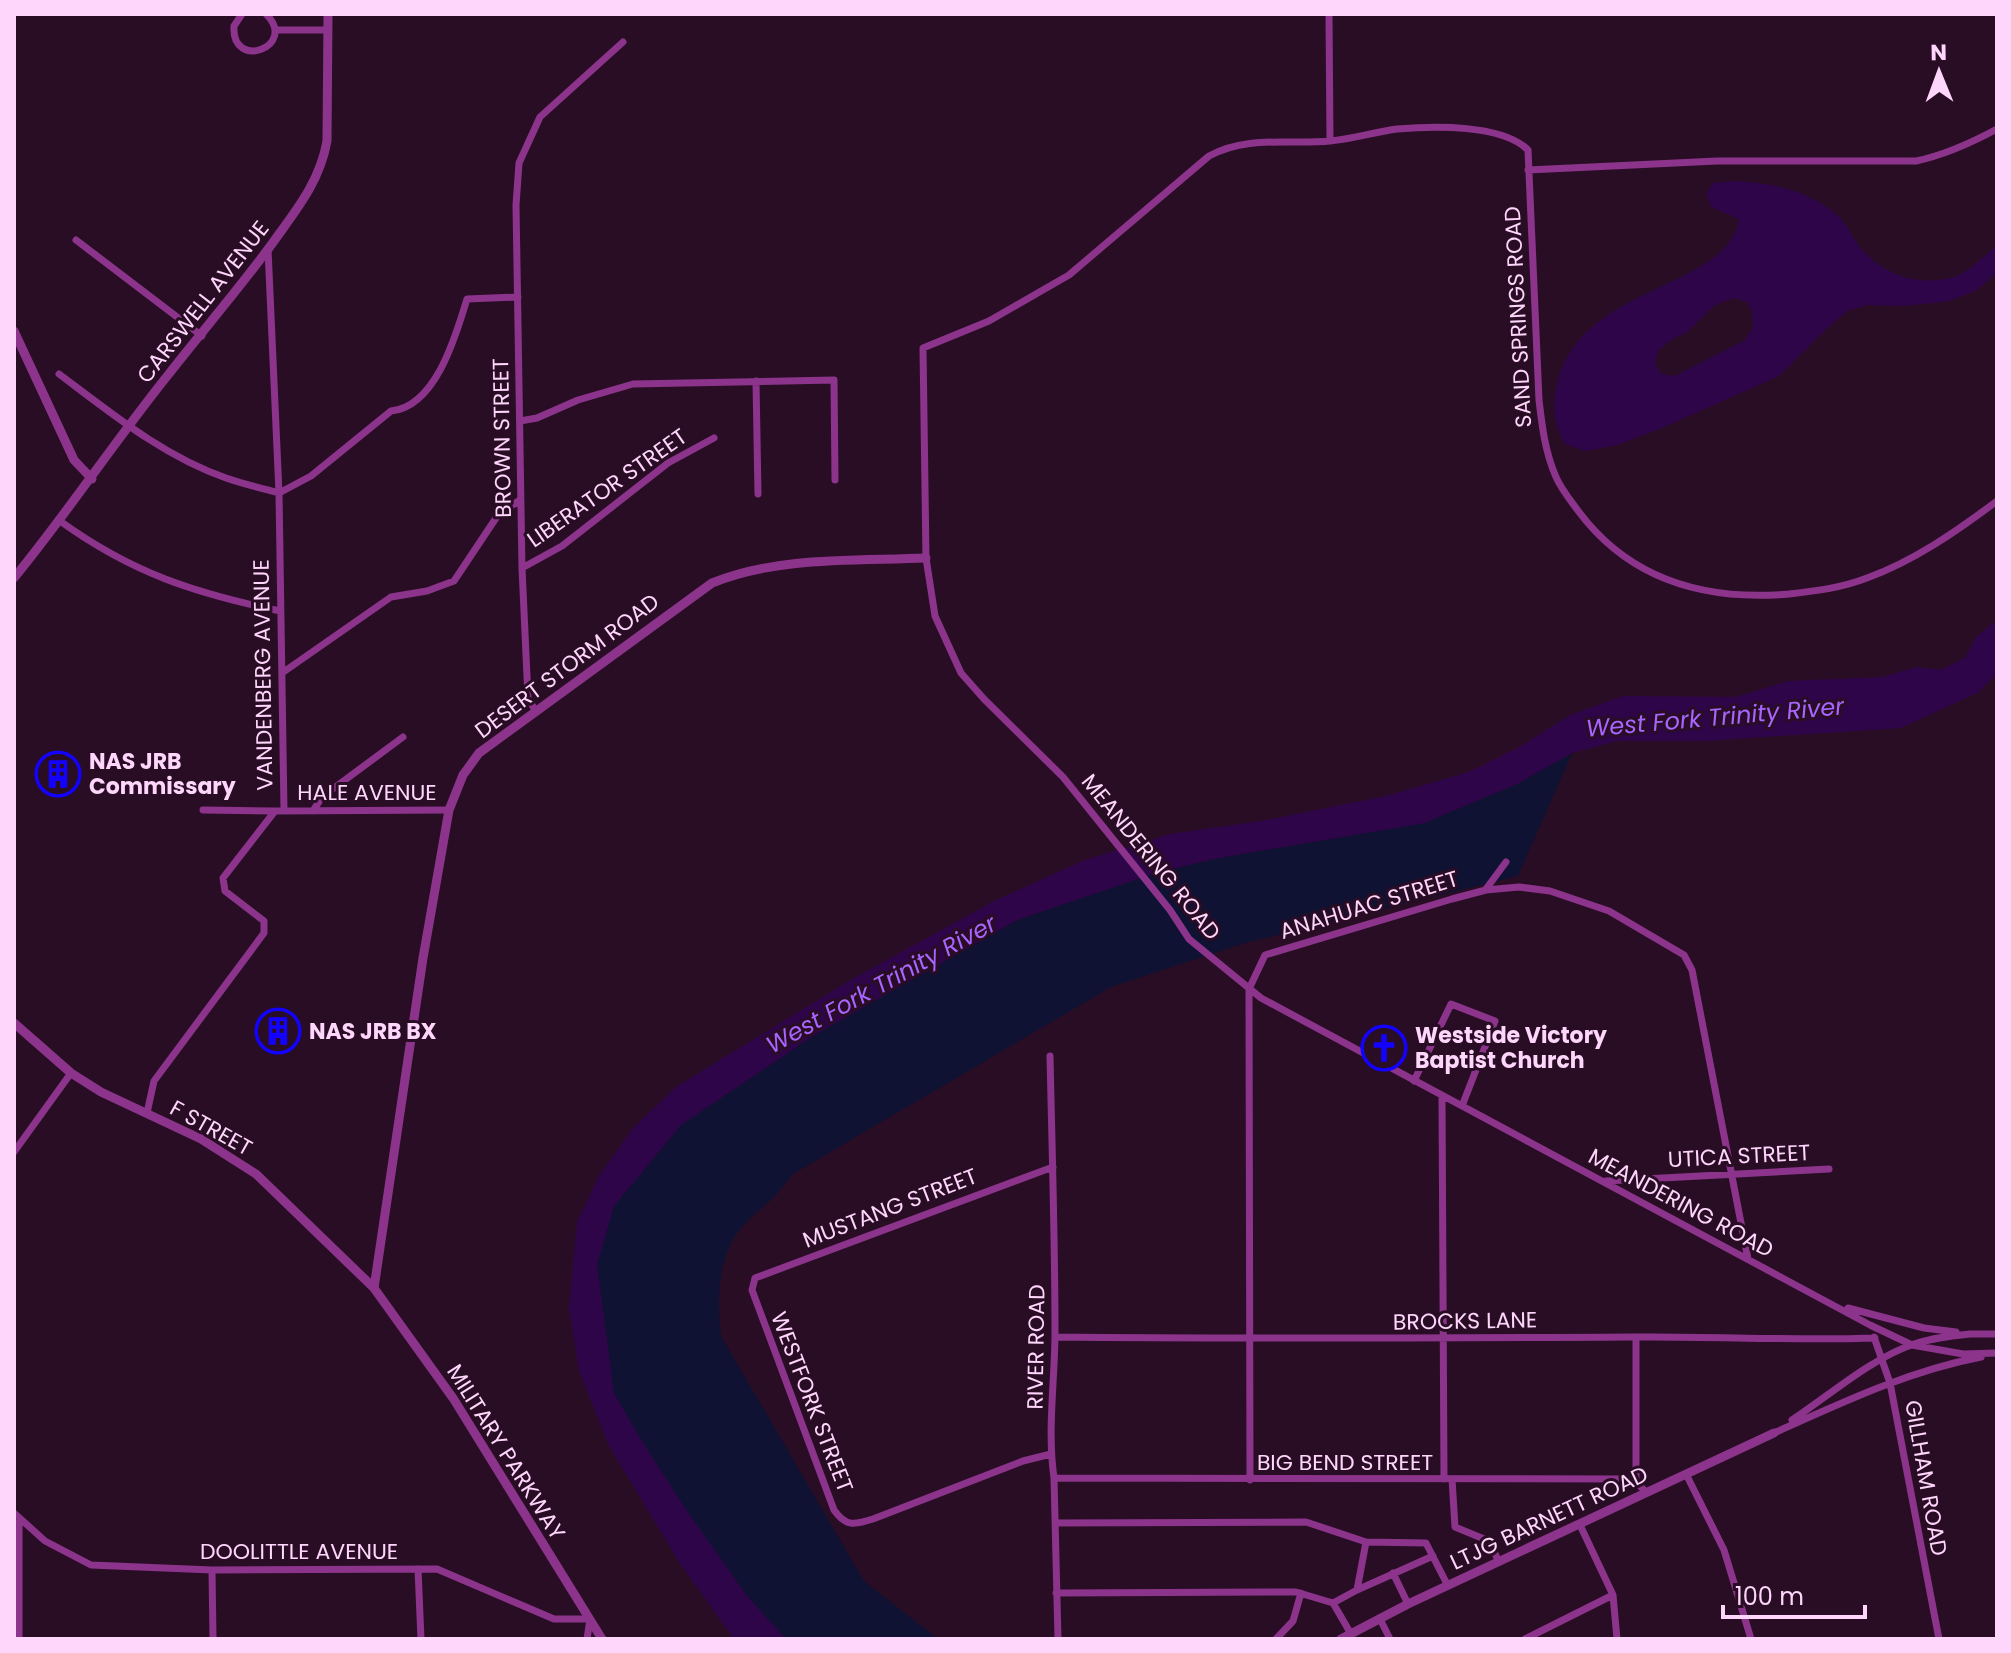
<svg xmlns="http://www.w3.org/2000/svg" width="2011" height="1653" viewBox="0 0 2011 1653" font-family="Poppins,sans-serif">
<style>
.green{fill:#101234}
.water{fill:#2f054a;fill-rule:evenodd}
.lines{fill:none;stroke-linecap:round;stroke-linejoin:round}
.minor{stroke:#8c348b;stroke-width:7}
.tertiary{stroke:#8c348b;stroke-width:9}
.labels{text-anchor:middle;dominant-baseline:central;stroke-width:6;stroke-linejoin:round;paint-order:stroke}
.street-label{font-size:22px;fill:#ffd6fb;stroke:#290d25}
.poi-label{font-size:22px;font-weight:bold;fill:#ffd6fb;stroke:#290d25;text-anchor:start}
.water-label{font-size:24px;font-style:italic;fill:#a864ff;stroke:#290d25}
</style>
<rect width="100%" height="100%" fill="#290d25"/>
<!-- green -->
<path class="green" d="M1572,753L1518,876L1242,944L1111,987L793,1174C786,1182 780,1191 773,1198C763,1208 750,1217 741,1228C717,1258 717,1300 721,1336L864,1581L938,1639H786L747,1596L685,1508L638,1435L614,1393L597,1265L614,1206L681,1125L813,1036L1017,920L1155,873L1218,858L1424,823L1517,784Z"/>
<!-- water -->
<path class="water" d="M1732,181C1769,182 1814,191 1841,219C1848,226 1852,237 1858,245C1881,274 1914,286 1951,278C1969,274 1982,256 1997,246V273L1975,291L1949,301L1904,306L1868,305L1849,310L1825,330L1779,376L1662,428L1617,445L1586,451L1565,444C1553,423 1552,408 1557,385C1577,285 1729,290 1739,219L1711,207L1706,194L1713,183ZM1734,298L1747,302L1752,311L1753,327L1745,340L1675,376L1661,374L1655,364L1658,351L1671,340L1686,333L1715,305Z
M1997,620V673L1979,692L1901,728L1705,741H1617L1572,753L1517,784L1424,823L1218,858L1155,873L1017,920L813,1036L681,1125L614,1206L597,1265L614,1393L638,1435L685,1508L747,1596L786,1639H734L681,1565L609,1446L579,1371L569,1308L577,1222L600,1174L634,1127L676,1087L854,978L994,901L1085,860L1170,834L1261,821L1386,796L1469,772L1523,745L1570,715L1623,696L1736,697L1788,681L1882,677L1917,667L1940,670L1965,658L1976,637Z"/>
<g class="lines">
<!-- minor -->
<path class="minor" d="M242,14L234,26C231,72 299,46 266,14
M1329,14L1330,141
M275,30H328
M1528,170L1717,161H1916C1945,155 1971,143 1997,129
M76,240L202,336
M268,249L279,493L284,811
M59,374C111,413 163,456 226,478C243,484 261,488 279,493L311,476L391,411C436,407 456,335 467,299L518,297
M756,381L758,494
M520,421L537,418L578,400L633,384L834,380L835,480
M1997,501C1957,531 1914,561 1867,578C1841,588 1816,591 1789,594C1706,601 1631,581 1579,512C1571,501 1561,489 1556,477C1545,452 1542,426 1539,400L1528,150C1502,124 1434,126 1397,129C1375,132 1353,139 1330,141C1288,145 1248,135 1209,156L1069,275L989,321L923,348L926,558L935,616L961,673L984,699L1063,777L1170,910L1189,939L1261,998L1870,1325L1912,1345L1963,1354L1997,1353
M60,521C132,573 194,593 280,611
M522,568L562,546L668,463L714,438
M282,673L391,597L427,591L454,581L498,515L520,500
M535,710L528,698L522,568L516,205L519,163L540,117L623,42
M203,810L275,811
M313,811L322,797L403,737
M1486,889L1506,862
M1050,1056C1052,1148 1055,1240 1055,1332C1055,1380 1047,1430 1054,1478L1058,1639
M1414,1081L1451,1004L1495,1021L1462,1106
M1442,1096L1444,1479
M147,1113L154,1081L264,933V921L225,891L223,878L275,811L449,810
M14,1152L71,1073
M1606,1181L1829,1169
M1848,1308L1924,1328L1956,1332
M1969,1334H1997
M1055,1337C1248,1339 1440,1338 1632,1337C1713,1336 1794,1341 1875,1338
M1636,1337V1482L1646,1492
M1874,1337L1890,1383L1939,1639
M1792,1420C1830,1395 1870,1359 1914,1344C1932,1338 1951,1336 1970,1334
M1774,1433C1841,1403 1908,1371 1981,1357
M1051,1454L1023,1461L873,1519C854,1525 846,1527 834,1510L752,1290L755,1278L1053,1167
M1686,1474L1724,1550L1751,1639
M1054,1478L1627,1479L1636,1482
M1452,1479L1455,1527L1489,1541L1499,1562
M1250,1480L1249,989L1265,955L1452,899L1486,890L1519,887L1550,891L1609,911L1684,955L1692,970L1748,1259
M14,1513L45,1541L91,1565L212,1570L437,1569L554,1619H590L587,1639
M1055,1523L1306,1522L1366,1542L1426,1543L1448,1586
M1580,1525L1613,1595L1617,1639
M418,1569L421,1639
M212,1570L213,1639
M1393,1573L1408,1604
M1357,1590L1433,1556
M1056,1593L1296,1592L1333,1603L1351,1634
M1333,1603L1357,1590L1366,1542
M1380,1619L1390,1639
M19,1639V1518
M1276,1639L1293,1621L1301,1593
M1525,1639L1613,1595"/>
<!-- tertiary -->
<path class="tertiary" d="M14,331L74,460L92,479
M14,578C68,512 115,441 168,375C203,330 240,288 274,241C297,209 320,181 327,141L328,14
M14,1023L71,1073L101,1092L201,1139L256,1174L374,1288L453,1398L602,1639
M374,1288L423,958L449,810L463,775L479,753L712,583C779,556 855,561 926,558
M1341,1639L1408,1604L1774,1433"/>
</g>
<!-- icons -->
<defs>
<g id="building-ring" transform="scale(2.3)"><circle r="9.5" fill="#290d25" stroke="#1402ff" stroke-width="1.5"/><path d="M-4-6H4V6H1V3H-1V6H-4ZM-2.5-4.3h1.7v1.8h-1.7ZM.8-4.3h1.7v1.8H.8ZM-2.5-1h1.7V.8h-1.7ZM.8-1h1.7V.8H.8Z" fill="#1402ff"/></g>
<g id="church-ring" transform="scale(2.3)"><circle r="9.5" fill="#290d25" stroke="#1402ff" stroke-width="1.5"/><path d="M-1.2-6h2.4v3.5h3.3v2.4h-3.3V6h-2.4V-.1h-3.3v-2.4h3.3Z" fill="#1402ff"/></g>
</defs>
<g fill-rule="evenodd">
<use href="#building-ring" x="58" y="774"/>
<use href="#building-ring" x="278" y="1031"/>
<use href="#church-ring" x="1384" y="1048"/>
</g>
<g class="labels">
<!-- street labels -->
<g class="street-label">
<text transform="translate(203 302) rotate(-52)">CARSWELL AVENUE</text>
<text transform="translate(1518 317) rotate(-93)">SAND SPRINGS ROAD</text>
<text transform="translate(502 438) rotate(-91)">BROWN STREET</text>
<text transform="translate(607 488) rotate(-35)">LIBERATOR STREET</text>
<text transform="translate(567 666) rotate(-37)">DESERT STORM ROAD</text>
<text transform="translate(263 675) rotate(-91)">VANDENBERG AVENUE</text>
<text x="367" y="792">HALE AVENUE</text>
<text transform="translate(1151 857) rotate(51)">MEANDERING ROAD</text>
<text transform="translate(1369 905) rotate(-17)">ANAHUAC STREET</text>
<text transform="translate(211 1128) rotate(29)">F STREET</text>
<text transform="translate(1739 1156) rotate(-3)">UTICA STREET</text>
<text transform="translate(1681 1203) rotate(28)">MEANDERING ROAD</text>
<text transform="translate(890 1208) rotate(-21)">MUSTANG STREET</text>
<text transform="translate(1465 1321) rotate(-1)">BROCKS LANE</text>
<text transform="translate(1036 1347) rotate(-89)">RIVER ROAD</text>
<text transform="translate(812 1402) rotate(69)">WESTFORK STREET</text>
<text transform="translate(506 1452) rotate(58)">MILITARY PARKWAY</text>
<text x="1345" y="1462">BIG BEND STREET</text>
<text transform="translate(1926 1478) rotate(80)">GILLHAM ROAD</text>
<text transform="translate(1549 1518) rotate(-25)">LTJG BARNETT ROAD</text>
<text x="299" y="1551">DOOLITTLE AVENUE</text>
</g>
<!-- poi labels -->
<g class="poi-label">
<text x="89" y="761">NAS JRB<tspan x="89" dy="25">Commissary</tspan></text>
<text x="309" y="1031">NAS JRB BX</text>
<text x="1415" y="1035">Westside Victory<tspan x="1415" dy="25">Baptist Church</tspan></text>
</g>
<!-- water labels -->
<g class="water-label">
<text transform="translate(1715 717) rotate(-5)">West Fork Trinity River</text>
<text transform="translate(881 984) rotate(-29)">West Fork Trinity River</text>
</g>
</g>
<!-- border -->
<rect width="2011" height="1653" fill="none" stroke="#ffd6fb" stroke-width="32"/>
<!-- north arrow -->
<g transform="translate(1939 72) rotate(359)" stroke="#290d25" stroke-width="6" paint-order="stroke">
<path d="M0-6L14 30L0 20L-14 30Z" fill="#ffd6fb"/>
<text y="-12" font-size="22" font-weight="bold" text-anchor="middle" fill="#ffd6fb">N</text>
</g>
<!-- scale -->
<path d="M1723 1605v12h142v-12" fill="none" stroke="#ffd6fb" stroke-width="4"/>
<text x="1735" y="1605" font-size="24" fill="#ffd6fb" stroke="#290d25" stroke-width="6" paint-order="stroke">100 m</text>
</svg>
